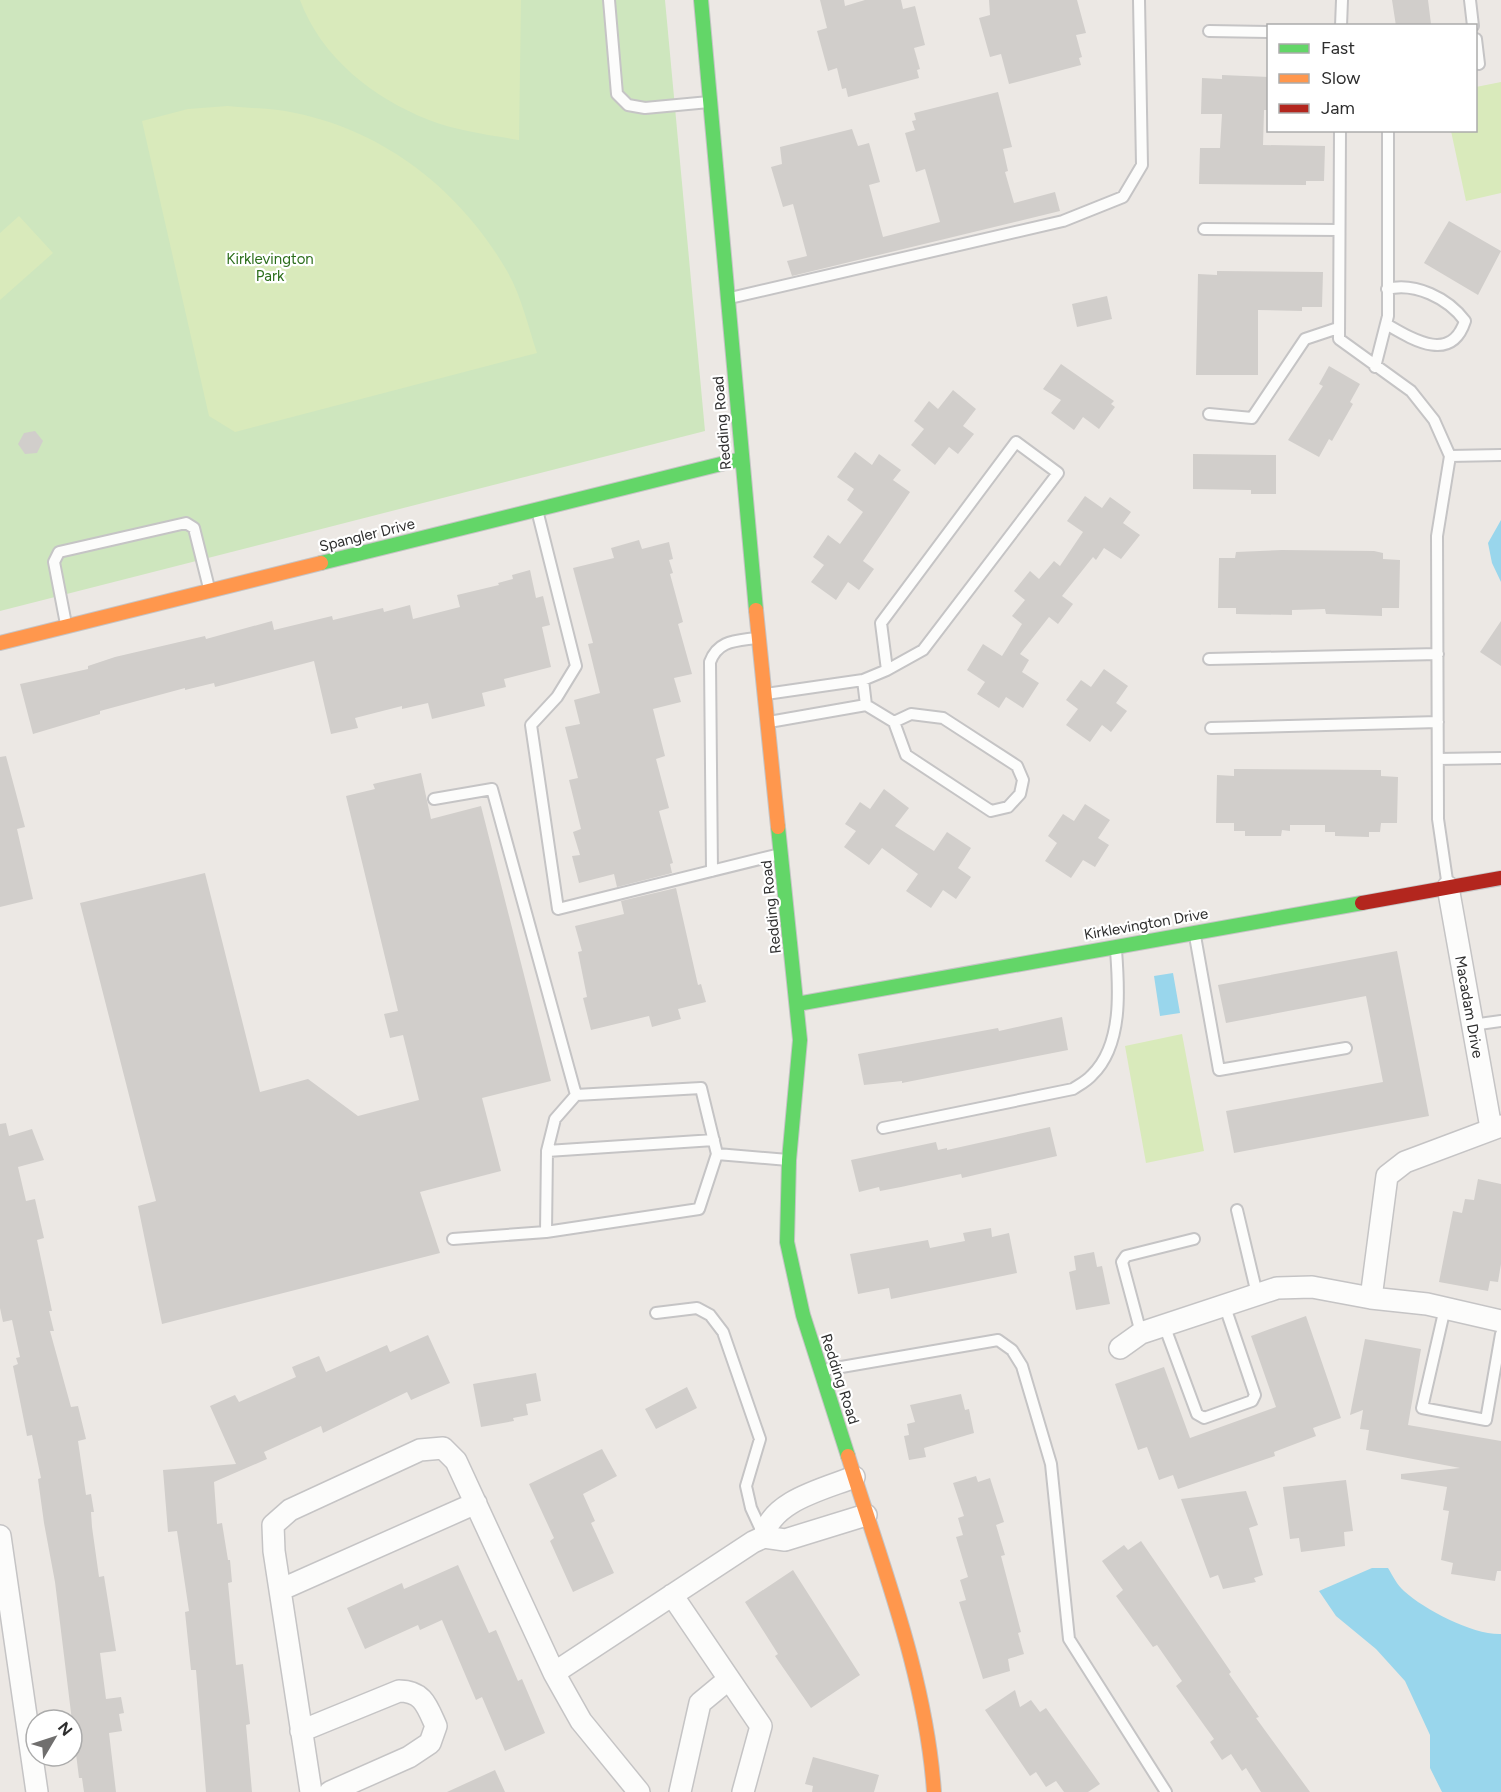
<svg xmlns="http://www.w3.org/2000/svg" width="1501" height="1792" viewBox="0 0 1501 1792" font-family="Figtree,sans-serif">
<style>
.green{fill:#cee6be}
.pitch{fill:#d9eabb}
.water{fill:#99d6ec}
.building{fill:#d1cecb}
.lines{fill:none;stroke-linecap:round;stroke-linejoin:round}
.lane-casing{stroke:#c5c4c5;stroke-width:14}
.street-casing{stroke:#c5c4c5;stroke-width:24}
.fast-casing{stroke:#c5c4c5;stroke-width:16}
.slow-casing{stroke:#c5c4c5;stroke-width:16}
.jam-casing{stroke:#c5c4c5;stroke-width:16}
.lane{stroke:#fcfcfb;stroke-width:10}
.street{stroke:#fcfcfb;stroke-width:21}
.fast{stroke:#63d668;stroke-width:14}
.slow{stroke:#ff974d;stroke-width:14}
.jam{stroke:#b3261e;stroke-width:14}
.labels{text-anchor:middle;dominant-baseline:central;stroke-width:4.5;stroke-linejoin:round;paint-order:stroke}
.park-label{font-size:15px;fill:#2c6e1b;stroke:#fff}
.street-label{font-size:15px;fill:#2e2e2e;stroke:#fff}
</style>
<rect width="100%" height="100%" fill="#ece8e4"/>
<!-- green -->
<path class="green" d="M0,0H665L705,431L0,611Z"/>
<!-- pitch -->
<path class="pitch" d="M300,0H521L519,140C490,135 457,131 429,120C373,98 321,57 300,0Z
M1501,82V193L1466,201L1451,131L1476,130V87Z
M228,106C245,108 262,108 278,110C376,124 458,186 507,271C521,295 528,326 537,353L235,432L209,416L142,121L188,109Z
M19,216L53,253L0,300V233Z
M1182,1034L1204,1151L1146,1163L1125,1046Z"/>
<!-- water -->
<path class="water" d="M1501,520V582L1492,563L1488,543Z
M1173,973L1180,1013L1160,1016L1154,976Z
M1372,1568H1388C1393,1576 1397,1585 1404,1591C1425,1610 1473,1635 1501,1634V1792H1442L1430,1768V1735L1405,1681L1376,1649L1336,1616L1319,1591Z"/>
<!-- building -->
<path class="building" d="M820,0H844L845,6L865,0H901L903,9L915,6L925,45L914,48L920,69L917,70L919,78L848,97L846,88L842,89L837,68L828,71L817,31L827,28Z
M989,0H1077L1086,33L1076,35L1082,57L1079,58L1081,65L1009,84L1001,54L990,57L979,18L990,15Z
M1392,0H1428L1431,24L1396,26Z
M1222,75L1269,77V110H1264L1263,145L1325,146L1324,181H1306V185L1199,184L1200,148H1220L1222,114H1201L1202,78L1222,79Z
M998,92L1012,147L1003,149L1008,171L1005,172L1014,203L1055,192L1060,211L792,276L787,261L807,256L793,204L783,207L771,167L782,164L780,147L852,129L858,146L869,143L880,182L869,185L883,237L940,222L925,169L916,172L905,133L915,130L912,121L916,120L914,113Z
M1449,221L1501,251L1478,295L1424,263Z
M1217,271L1323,272L1322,307H1302V311L1258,310V375H1196L1198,274L1217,275Z
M1107,296L1112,319L1077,327L1072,304Z
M1061,364L1114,401L1111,404L1115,407L1099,429L1083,417L1074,430L1051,413L1061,400L1043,389Z
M1329,366L1360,384L1350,402L1353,404L1332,441L1329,439L1319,457L1288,440L1323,386L1319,384Z
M953,390L976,409L963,426L974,434L958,454L949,447L935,465L911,445L924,429L914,421L929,401L938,409Z
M35,431L43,441L37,453L25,454L18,444L24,433Z
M855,452L872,465L879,454L901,470L893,480L910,492L863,561L874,569L859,590L848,582L836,600L811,582L824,565L813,557L828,535L840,544L863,512L847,500L854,489L837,477Z
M1193,454L1276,455V494H1251V490L1193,489Z
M1085,496L1102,508L1110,497L1131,512L1123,523L1140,535L1121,559L1104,548L1096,560L1093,557L1062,596L1073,604L1058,624L1049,617L1020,654L1029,660L1022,672L1039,683L1023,708L1006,697L999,708L977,694L985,682L967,670L983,644L1002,656L1022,624L1012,616L1025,600L1014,591L1030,571L1039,579L1054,561L1060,566L1083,532L1067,521Z
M639,540L642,549L669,542L673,559L669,560L673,573L670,574L683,622L678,624L692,674L674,678L681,702L653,709L665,756L656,759L669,808L659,811L673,863L670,864L672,873L617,887L614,874L579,883L572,856L580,855L573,832L581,829L569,780L578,778L565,727L580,724L574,700L600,693L588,644L593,643L573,568L614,558L611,548Z
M1282,550L1374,551L1383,553V559L1400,560L1399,608H1382V616L1326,614L1325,609L1292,610V615L1236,614V608H1218L1219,558H1235L1236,552Z
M530,570L536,598L543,596L550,625L542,627L551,667L504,679L506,687L482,693L485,706L432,719L428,703L402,709V706L355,718L358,728L331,734L314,661L215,687L214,683L185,690V688L100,711V714L33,734L20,684L88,669V666L115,657L205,636L206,639L272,621L274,630L332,616L333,620L383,608L384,612L410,605L413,619L460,607L457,595L499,585L498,583L513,579L512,575Z
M1501,621V666L1480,652Z
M1104,669L1128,686L1116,703L1127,711L1111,732L1102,725L1090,742L1066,725L1078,709L1066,700L1081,680L1091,687Z
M6,756L25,827L17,829L33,899L0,907V757Z
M1234,769L1381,770V776L1398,777L1397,823H1381L1380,832H1369V837L1335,836V832H1325V825H1290V831L1282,830L1281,836H1245V831H1234V823H1216L1217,775L1234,776Z
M421,773L431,819L481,806L551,1081L482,1098L501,1171L420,1192L440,1253L162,1324L138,1206L156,1201L80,903L205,873L260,1092L308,1079L358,1116L419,1100L403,1035L390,1038L384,1014L398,1011L346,796L375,789L373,784Z
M884,789L909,808L895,826L934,851L947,832L971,848L958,868L971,877L956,899L943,890L931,908L906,891L918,874L882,848L869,865L844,847L856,831L845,824L860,802L870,809Z
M1085,804L1110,820L1098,838L1109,845L1095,867L1083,860L1071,878L1045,861L1057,843L1048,836L1063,814L1074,821Z
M676,888L698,985L701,984L706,1002L678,1009L681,1019L652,1027L649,1016L591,1030L583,998L587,997L578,952L582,951L575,926L624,914L621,901Z
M1397,951L1429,1116L1234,1153L1226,1111L1383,1082L1366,996L1226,1023L1218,985Z
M1062,1017L1068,1050L902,1083V1081L864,1085L858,1054L998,1028L999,1031Z
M6,1123L9,1136L32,1129L44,1160L18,1167L26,1201L35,1199L44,1238L37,1240L52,1311H49L54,1331H50L71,1407L78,1406L86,1439L78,1441L86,1495L91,1494L94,1512H91L92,1527L99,1577L104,1576L116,1651L100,1653L106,1699L121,1697L124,1713L119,1714L122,1731L109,1733L116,1792H84L82,1778H79L55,1582L44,1523L38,1479L41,1478L32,1435L27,1436L13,1366L18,1364L16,1358L20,1357L12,1320L3,1322L0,1308V1124Z
M1050,1127L1057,1156L962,1178L961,1174L901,1187L880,1191L879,1187L859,1192L851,1160L936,1142L938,1150L947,1148V1150Z
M1478,1179L1501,1184V1264L1498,1282L1490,1281L1488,1291L1439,1282L1453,1211L1462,1213L1465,1199L1474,1200Z
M991,1228L992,1237L1009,1233L1017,1273L891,1299L889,1288L858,1294L850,1254L928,1240L930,1248L965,1241L963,1233Z
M1094,1252L1097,1267L1102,1266L1110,1304L1076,1310L1069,1272L1076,1270L1074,1256Z
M1306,1316L1341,1418L1313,1428L1316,1436L1274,1452L1275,1456L1178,1489L1173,1475L1159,1480L1147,1447L1138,1450L1115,1384L1164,1367L1190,1438L1276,1407L1251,1336Z
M428,1335L450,1383L411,1400L407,1392L323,1433L321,1426L264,1452L267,1459L214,1482L217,1524L222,1523L228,1560H230L232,1582L228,1583L236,1665L243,1664L250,1724L246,1725L252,1792H206L196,1670H191L185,1612L189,1611L177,1531L168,1532L163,1470L236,1464L210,1406L235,1395L239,1402L296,1377L292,1367L319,1356L326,1372L387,1345L390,1352Z
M1365,1339L1421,1349L1408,1425L1501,1441V1571H1497L1495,1581L1451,1574L1453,1563L1441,1560L1449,1511L1443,1510L1447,1487L1401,1479V1474L1460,1468L1366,1450L1369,1430L1360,1429L1363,1410L1350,1415Z
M536,1373L541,1401L526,1404L528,1415L513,1418L514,1421L481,1427L473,1384Z
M687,1387L697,1408L656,1429L645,1409Z
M961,1394L965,1410L969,1409L974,1433L924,1448L926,1457L909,1460L904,1436L909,1435L907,1424L915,1422L910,1405Z
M602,1449L617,1476L583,1494L595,1521L591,1523L614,1573L573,1592L550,1541L554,1538L529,1484Z
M976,1476L978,1482L990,1478L1004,1522L996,1525L1005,1555L1001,1556L1021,1632L1018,1633L1024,1654L1008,1659L1010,1671L983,1679L959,1602L966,1600L960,1580L968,1577L956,1537L963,1535L958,1518L964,1516L953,1483Z
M1346,1480L1353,1531L1344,1532L1345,1546L1301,1552L1299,1538L1290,1539L1283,1487Z
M1246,1491L1258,1525L1249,1528L1263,1575L1254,1578L1256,1582L1223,1589L1218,1575L1210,1578L1181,1499Z
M1141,1541L1231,1672L1229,1674L1259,1717L1256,1718L1310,1792H1261L1246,1768L1242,1771L1231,1754L1222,1760L1210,1742L1214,1739L1176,1686L1182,1681L1157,1645L1153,1647L1116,1596L1123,1590L1102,1561L1124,1545L1128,1550Z
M458,1565L489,1633L496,1630L518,1681L522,1679L545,1733L505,1751L482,1697L476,1700L442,1620L420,1630L418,1625L365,1649L347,1608L402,1583L404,1589Z
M793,1570L860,1675L811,1708L775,1656L778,1654L745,1602Z
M1015,1690L1020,1707L1031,1700L1040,1712L1046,1708L1100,1784L1088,1792H1064L1056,1781L1046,1787L1036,1772L1030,1776L985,1710Z
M813,1757L879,1775L874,1792H812L813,1786L805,1784Z
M495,1770L505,1792H447Z"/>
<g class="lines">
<!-- lane casing -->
<g class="lane-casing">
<path id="lane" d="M609,0L617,94L628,105L645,108L709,102
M1470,0L1473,26
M1341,26L1342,0
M1209,31L1268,32
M1476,39L1479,64
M1340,130L1339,339L1411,391L1434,420L1450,456L1437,536L1438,819L1448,887
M1204,229L1339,230
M730,298L1063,221L1123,197L1142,165L1139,0
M1386,324C1412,339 1451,364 1465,321C1448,298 1415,282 1387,289
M1375,367L1388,316V130
M1209,414L1252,418L1305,339L1338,328
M1450,456L1501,455
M537,510L576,666L557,697L531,725L558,909L780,854
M66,624L54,562L59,552L186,523L194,528L209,588
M1209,659L1438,654
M887,670L881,623L1016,442L1058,473L923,650L887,670L863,680L866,705L894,722L906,755L991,811L1008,807L1020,794L1023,780L1017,766L943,718L911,714L894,722
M766,694L863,680
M769,722L866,705
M1211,728L1438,722
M1438,759L1501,758
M434,799L492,789L576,1095
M712,871L710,662C718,640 736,641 756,638
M1195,936L1219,1070L1346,1048
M1472,1025L1501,1021
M701,1088L717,1154L699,1209L546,1232L547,1151L555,1119L576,1095Z
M883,1128L1073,1089C1079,1085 1087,1081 1092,1075C1123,1045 1119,989 1116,950
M547,1151L714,1140
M717,1154L788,1160
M1237,1210L1257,1294
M453,1239L546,1232
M1445,1308L1422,1408L1486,1420L1501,1334
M656,1313L697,1308L710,1315L723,1332L760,1439L746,1486L751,1508L763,1534
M1164,1325L1197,1414L1204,1418L1252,1401L1255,1395L1224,1304
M1141,1333L1122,1262L1126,1256L1194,1239
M824,1370L998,1340L1012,1350L1022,1366L1051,1464L1069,1639L1166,1792"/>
</g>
<!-- street casing -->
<g class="street-casing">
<path id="street" d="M1448,887L1491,1128
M1371,1298L1387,1176L1405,1162L1501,1126
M1120,1348L1141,1333L1277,1288L1312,1287L1371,1298L1427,1304L1501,1321
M0,1536L37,1792
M764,1537C770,1501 824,1489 854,1477
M280,1590L476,1503
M672,1595L761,1726L743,1792
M301,1731L399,1691C423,1691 427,1706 436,1726L430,1743L409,1757L330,1792
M311,1792L274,1551L273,1525L290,1510L420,1450L443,1448L456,1461L554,1673
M639,1792L581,1721L554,1673L753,1542L764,1537L785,1540L866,1515
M680,1792L700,1703L729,1679"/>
</g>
<!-- fast casing -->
<g class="fast-casing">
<path id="fast" d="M701,0L756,610
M321,563L741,459
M778,827L800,1040L789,1160L787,1242L803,1315L848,1456
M797,1004L1362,903"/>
</g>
<!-- slow casing -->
<g class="slow-casing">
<path id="slow" d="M756,610L778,827
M0,643L321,563
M848,1456C882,1566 926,1676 934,1792"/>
</g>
<!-- jam casing -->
<g class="jam-casing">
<path id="jam" d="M1362,903L1501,878"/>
</g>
<!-- lane -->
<use href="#lane" class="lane"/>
<!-- street -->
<use href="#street" class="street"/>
<!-- fast -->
<use href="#fast" class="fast"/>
<!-- slow -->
<use href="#slow" class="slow"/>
<!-- jam -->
<use href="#jam" class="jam"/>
</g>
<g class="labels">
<!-- park labels -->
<g class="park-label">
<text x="270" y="259">Kirklevington<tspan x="270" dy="17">Park</tspan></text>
</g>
<!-- street labels -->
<g class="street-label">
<text transform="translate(722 423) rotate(-95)">Redding Road</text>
<text transform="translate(367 535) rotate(-14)">Spangler Drive</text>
<text transform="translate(771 907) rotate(-96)">Redding Road</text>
<text transform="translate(1146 924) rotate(-10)">Kirklevington Drive</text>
<text transform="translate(1469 1007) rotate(80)">Macadam Drive</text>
<text transform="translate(840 1379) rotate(72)">Redding Road</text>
</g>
</g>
<!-- legend -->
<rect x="1267" y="24" width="210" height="108" fill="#ffffff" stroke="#ababab" stroke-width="1.5"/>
<rect x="1279" y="44" width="30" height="9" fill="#63d668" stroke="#ababab" stroke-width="1.5"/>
<text x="1321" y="54" font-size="18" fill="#2e2e2e">Fast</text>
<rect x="1279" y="74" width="30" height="9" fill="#ff974d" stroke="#ababab" stroke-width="1.5"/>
<text x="1321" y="84" font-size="18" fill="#2e2e2e">Slow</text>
<rect x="1279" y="104" width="30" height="9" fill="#b3261e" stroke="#ababab" stroke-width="1.5"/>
<text x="1321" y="114" font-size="18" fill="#2e2e2e">Jam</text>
<!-- north arrow -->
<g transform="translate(54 1738) rotate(51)"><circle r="28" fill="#ffffff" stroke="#ababab" stroke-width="1.5"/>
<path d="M0-4.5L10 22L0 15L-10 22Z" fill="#706f6e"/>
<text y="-9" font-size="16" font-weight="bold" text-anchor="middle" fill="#2e2e2e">N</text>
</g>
</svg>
